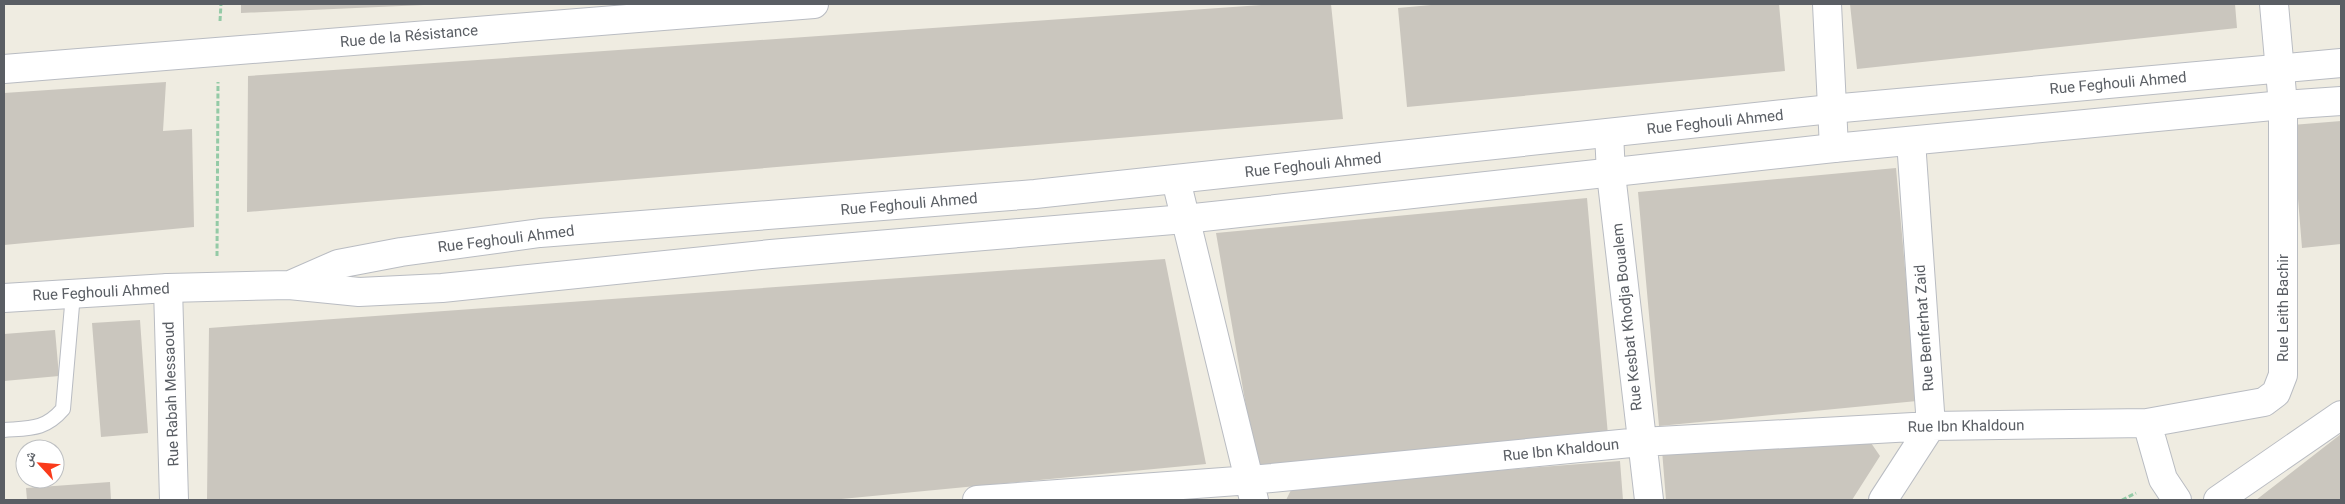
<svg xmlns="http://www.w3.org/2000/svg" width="2345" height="504" viewBox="0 0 2345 504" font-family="Roboto,'Noto Naskh Arabic',sans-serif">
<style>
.building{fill:#cac6be}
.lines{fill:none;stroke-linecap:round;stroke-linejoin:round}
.service-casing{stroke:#b9bcc2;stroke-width:16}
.minor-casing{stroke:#b9bcc2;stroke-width:30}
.tertiary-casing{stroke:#b9bcc2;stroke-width:30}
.path{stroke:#94caa6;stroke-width:3;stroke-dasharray:5 2.5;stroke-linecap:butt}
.service{stroke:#fff;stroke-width:14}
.minor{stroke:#fff;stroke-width:28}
.tertiary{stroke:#fff;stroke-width:28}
.labels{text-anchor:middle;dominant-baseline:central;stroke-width:4;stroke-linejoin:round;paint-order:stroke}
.street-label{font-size:15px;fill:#5a5e64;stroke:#fff}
</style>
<rect width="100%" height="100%" fill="#efece1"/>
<!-- building -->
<path class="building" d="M241,4H424V5L241,13Z
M1275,4H1331L1343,119L247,212L248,76Z
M1442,4H1779L1785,71L1407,107L1398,8Z
M1850,4H2235L2237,28L1857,69Z
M166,82L163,131L192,129L194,227L4,245V93Z
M2341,121V244L2302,248L2292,125Z
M1896,168L1917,401L1659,426L1638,192Z
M1587,198L1608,435L1257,470L1216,233Z
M1165,259L1206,464L831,500H207L209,328Z
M140,320L148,433L101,437L92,323Z
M55,330L59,376L4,381V334Z
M2341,434V500H2256Z
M1869,440L1880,456L1852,500H1666L1662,450Z
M1620,461L1623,500H1286L1293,486Z
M110,482L111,500H27L26,488Z"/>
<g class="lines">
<!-- service casing -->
<g class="service-casing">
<path id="service" d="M4,430C30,428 45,430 63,409L73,294"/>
</g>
<!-- minor casing -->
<g class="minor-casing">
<path id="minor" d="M1827,4L1834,148
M1609,133L1611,174L1649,500
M1176,180L1254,500
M168,288L174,500
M977,500L1251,480L1641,442L1931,426L2147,423
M1883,500L1931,426L1911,141
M2177,500L2163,479L2147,423L2264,402L2276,393L2283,375V105L2274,4
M2218,500L2341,415"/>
</g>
<!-- tertiary casing -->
<g class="tertiary-casing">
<path id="tertiary" d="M4,69L814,4
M290,285L338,264L401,252L540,233L1035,194L1831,109L2341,63
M4,298L168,288L289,285L359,292L442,288L771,254L1185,219L1834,148L2283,105L2341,101"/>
</g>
<!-- path -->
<path class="path" d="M220,21L221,4
M217,256L218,82
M2122,500L2136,493"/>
<!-- service -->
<use href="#service" class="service"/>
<!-- minor -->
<use href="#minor" class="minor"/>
<!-- tertiary -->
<use href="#tertiary" class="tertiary"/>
</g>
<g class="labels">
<!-- street labels -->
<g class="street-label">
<text transform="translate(409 36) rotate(-5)">Rue de la Résistance</text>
<text transform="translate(2118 83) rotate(-5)">Rue Feghouli Ahmed</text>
<text transform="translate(1715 122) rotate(-6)">Rue Feghouli Ahmed</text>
<text transform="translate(1313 165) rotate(-6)">Rue Feghouli Ahmed</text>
<text transform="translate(909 204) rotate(-5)">Rue Feghouli Ahmed</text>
<text transform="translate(506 239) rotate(-7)">Rue Feghouli Ahmed</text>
<text transform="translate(101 292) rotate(-3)">Rue Feghouli Ahmed</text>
<text transform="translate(2283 308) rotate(-90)">Rue Leith Bachir</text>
<text transform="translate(1627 317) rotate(-96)">Rue Kesbat Khodja Boualem</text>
<text transform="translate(1924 328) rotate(-94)">Rue Benferhat Zaid</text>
<text transform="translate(171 394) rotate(-92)">Rue Rabah Messaoud</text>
<text transform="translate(1966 426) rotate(-1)">Rue Ibn Khaldoun</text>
<text transform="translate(1561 450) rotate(-6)">Rue Ibn Khaldoun</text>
</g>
</g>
<!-- border -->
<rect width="2345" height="504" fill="none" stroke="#5a5e64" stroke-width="10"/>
<!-- north arrow -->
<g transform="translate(40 464) rotate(296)"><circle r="24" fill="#ffffff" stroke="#bdbfc1"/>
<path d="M0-4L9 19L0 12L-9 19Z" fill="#fa3b1b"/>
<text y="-8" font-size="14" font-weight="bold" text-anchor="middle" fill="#5a5e64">ش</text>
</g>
</svg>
